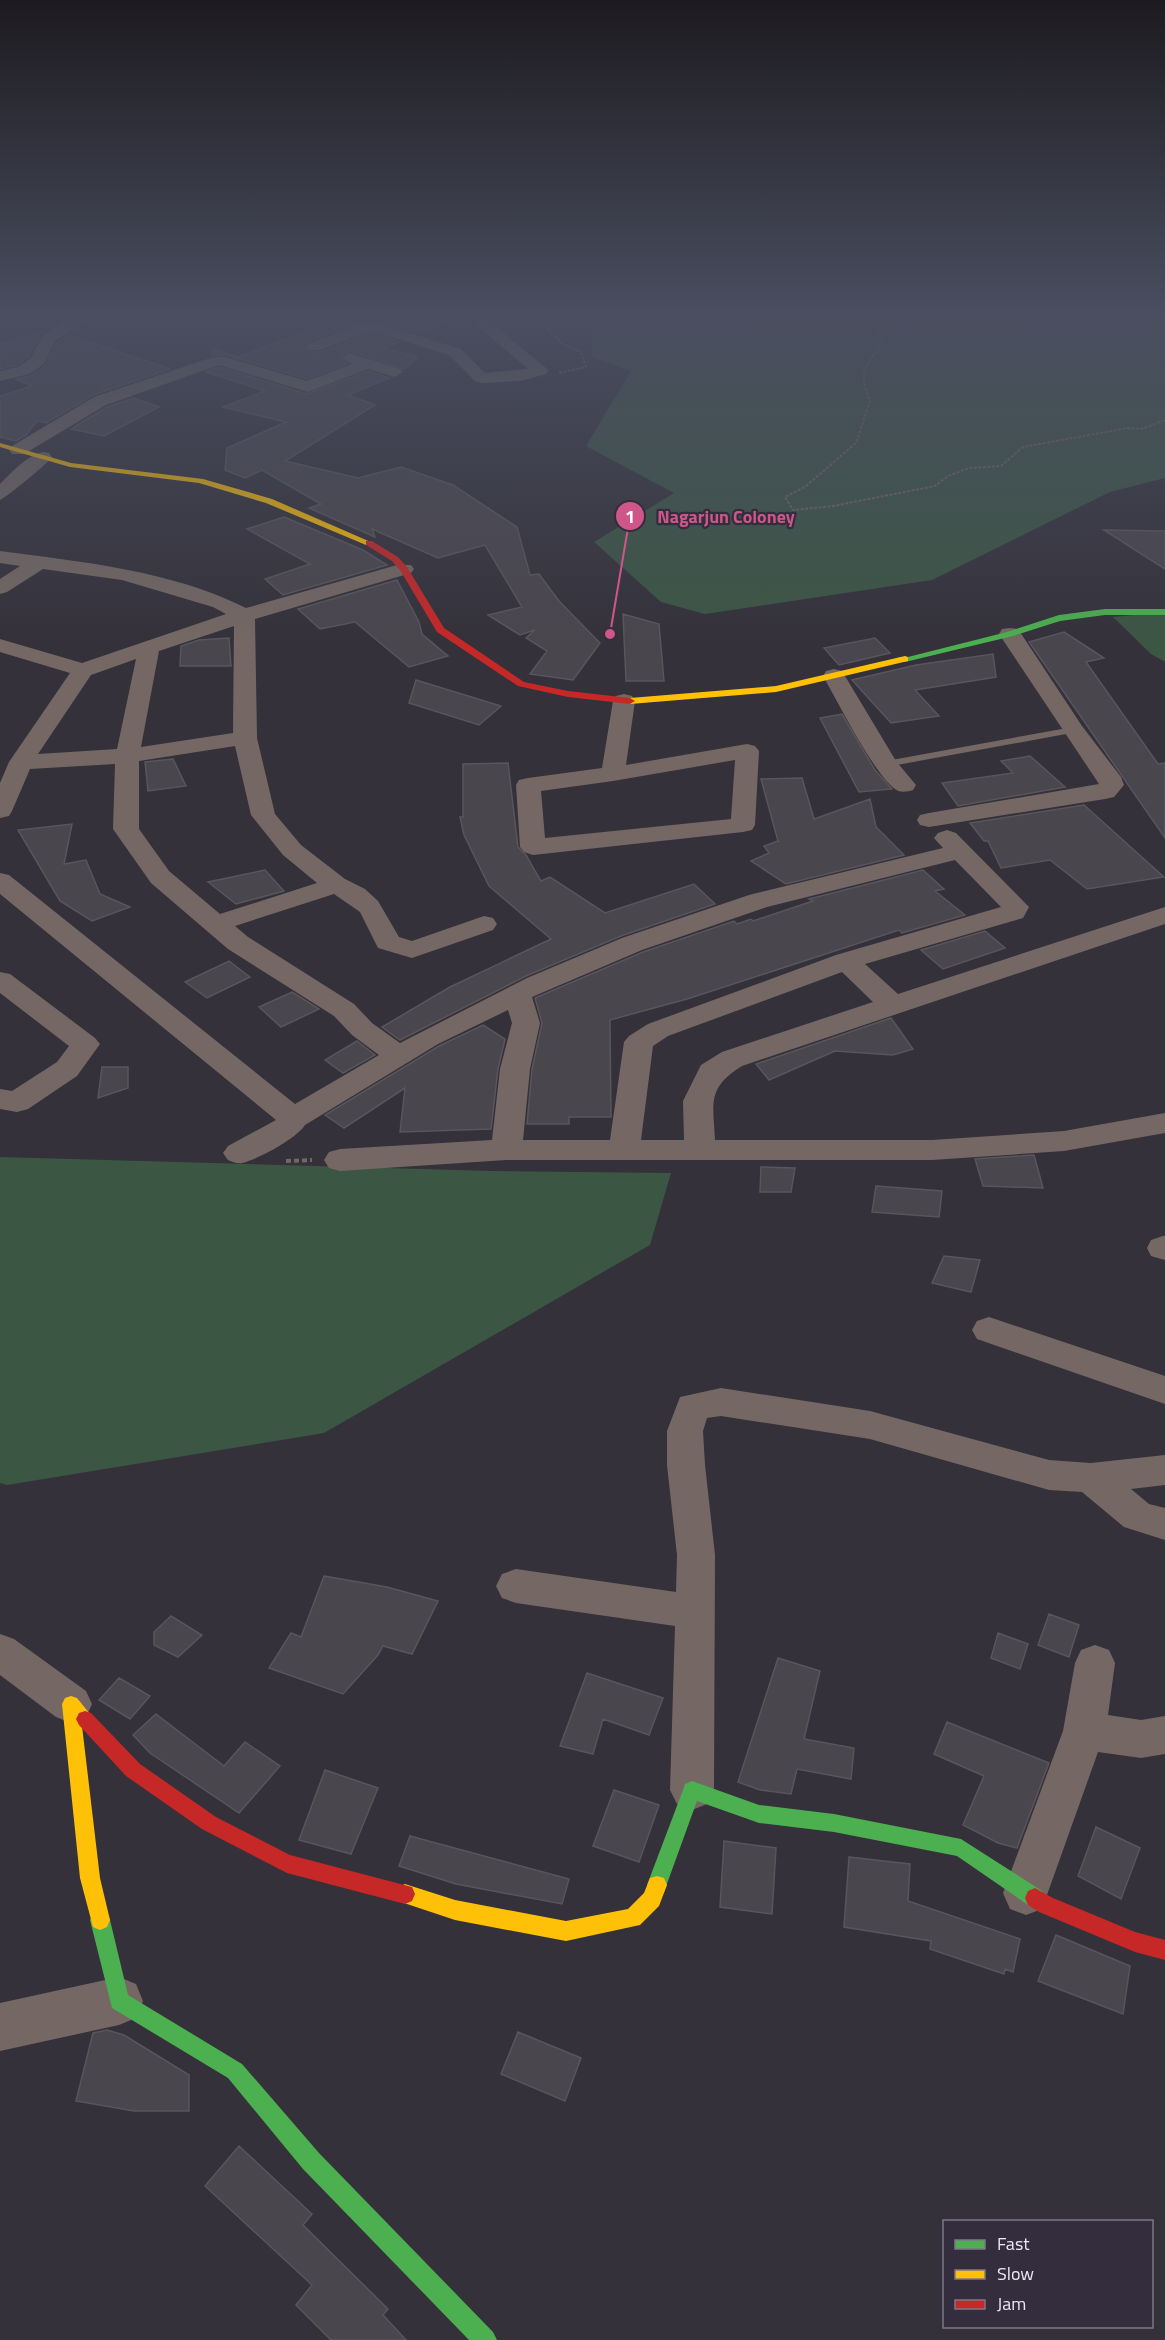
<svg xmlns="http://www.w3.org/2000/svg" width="1165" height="2340" viewBox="0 0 1165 2340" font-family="'Titillium Web',sans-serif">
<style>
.green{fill:#3c5644}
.building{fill:#4a464d;stroke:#59555c;stroke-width:1.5}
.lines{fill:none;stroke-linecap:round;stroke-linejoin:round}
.path-far1{stroke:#706767;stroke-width:2;stroke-dasharray:3 1.5;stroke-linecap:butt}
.path{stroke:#706767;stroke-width:4;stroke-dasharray:5 3;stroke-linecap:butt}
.lane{fill:#756864;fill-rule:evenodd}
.street{fill:#756864;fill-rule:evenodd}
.fast{fill:#4caf50;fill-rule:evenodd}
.slow{fill:#ffc107;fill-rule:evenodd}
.jam{fill:#c62828;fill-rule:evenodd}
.leader{fill:none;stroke:#ce5689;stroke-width:2}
.callout-dot{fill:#ce5689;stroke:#332d3e;stroke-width:2}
.mark-label{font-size:18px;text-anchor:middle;font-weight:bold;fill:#fff}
.callout-label{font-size:18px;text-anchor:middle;font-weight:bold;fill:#ce5689;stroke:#332d3e;stroke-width:4.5;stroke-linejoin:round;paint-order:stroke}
</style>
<rect width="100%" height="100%" fill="#34313a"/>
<!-- green -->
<path class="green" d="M593,316H1165V478L1110,492L932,580L705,614L661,602L594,542L674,493L586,446L631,371L592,357Z
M1165,612V662L1151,654L1113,617Z
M0,1157L492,1171L671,1173L650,1245L324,1433L7,1485L0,1483Z"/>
<!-- building -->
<path class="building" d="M343,316H459L418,333L375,320L362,321L307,342L304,346L308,352H321L372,333L399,342L383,348L418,357L404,369L351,351L340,357L347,364L307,379L226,355H211L214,349L239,357Z
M44,331L40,335L29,356L17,365L0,369V344Z
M68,335L170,369L93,395L46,423L37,421L26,435L16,441L0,437V396L32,386L16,379L30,376L45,366L57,343Z
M219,367L307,394L368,371L389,378L348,395L375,405L285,461L358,478L401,467L453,485L517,527L530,575L539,574L559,601L600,643L573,680L530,674L547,651L526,638L535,630L520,635L488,615L522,607L485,545L438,558L372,529L375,537L309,508L321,504L262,470L245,478L225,470L227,448L286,422L223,407L265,391L206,372Z
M134,398L159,407L104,436L71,429L107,407Z
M284,517L363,550L387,565L283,595L265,579L310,564L247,529Z
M1104,530L1165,531V569Z
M397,580L419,622L422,634L448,656L409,667L355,622L320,629L298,609Z
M623,614L659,624L664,681H626Z
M1064,632L1104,658L1086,662L1158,764L1165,763V838L1029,642Z
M229,638L231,666H180L181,646L199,640Z
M875,638L890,653L839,665L824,648Z
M993,654L996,677L915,690L939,716L891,723L852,680L916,665Z
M416,680L501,706L479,725L409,703Z
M842,714L875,770L892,789L859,792L820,718Z
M1030,756L1065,787L958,806L942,783L1013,773L1001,761Z
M173,759L186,786L148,791L145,762Z
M508,763L518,847L526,855L541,881L550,877L605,913L694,884L715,904L621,936L526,976L400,1040L382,1027L450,987L551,939L489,886L464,835L460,817H463V764Z
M802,778L814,819L870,799L876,827L904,855L786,884L751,861L769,853L764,846L778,841L761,779Z
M1084,805L1164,877L1087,889L1050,860L1001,868L988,841H984L970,823Z
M72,824L64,864L86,860L100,894L130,907L92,921L60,901L18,830Z
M265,870L284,891L236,904L208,882Z
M923,870L944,889L935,891L965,915L902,933L899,930L687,999L610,1020L611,1117H569V1124H527L532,1069L542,1023L535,998L643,952L734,921L737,924L751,919L753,921L813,901L809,899Z
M985,931L1005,948L943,969L921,950Z
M229,961L250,977L207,998L185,982Z
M292,992L319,1009L281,1027L259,1007Z
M891,1018L913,1049L893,1055L835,1051L769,1080L756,1064Z
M483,1025L505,1039L498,1069L491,1129L400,1132L405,1088L344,1128L325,1115L439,1046Z
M357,1041L375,1055L343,1073L325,1060Z
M102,1067H128V1088L98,1098Z
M1034,1155L1043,1188L983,1186L975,1159Z
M761,1167L795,1168L791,1192H760Z
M876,1186L942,1191L939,1217L872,1212Z
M944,1256L980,1260L971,1292L932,1283Z
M324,1576L387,1587L438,1601L412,1654L383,1646L378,1655L343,1694L269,1668L291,1633L301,1637Z
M1049,1614L1079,1625L1069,1657L1038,1645Z
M171,1616L202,1635L178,1657L154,1645V1632Z
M998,1633L1028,1644L1020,1669L991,1658Z
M778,1658L820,1671L804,1739L854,1748L851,1779L797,1769L791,1794L760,1790L738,1782Z
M587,1673L663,1698L649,1735L603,1719L593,1754L560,1746Z
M119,1678L150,1696L130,1719L99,1700Z
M156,1714L224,1766L245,1742L280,1766L239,1813L150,1753L133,1735Z
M947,1722L1049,1763L1017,1848L998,1843L963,1825L984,1776L934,1754Z
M325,1770L378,1788L351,1854L299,1840Z
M614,1790L659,1805L639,1862L593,1846Z
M1096,1827L1140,1848L1121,1899L1078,1876Z
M410,1836L569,1879L562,1904L456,1884L399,1866Z
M724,1841L776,1848L772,1914L720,1907Z
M849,1857L910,1864L908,1901L1020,1939L1013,1972L1005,1969L1004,1974L930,1949L931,1941L844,1927Z
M1056,1935L1130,1966L1123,2014L1038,1981Z
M107,2030L124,2035L189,2075V2111H134L76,2101L93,2033Z
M518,2032L581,2058L565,2101L501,2074Z
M239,2146L312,2214L303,2225L388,2309L383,2315L406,2340H331L296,2305L312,2285L205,2186Z"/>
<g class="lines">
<!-- path-far1 -->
<path class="path-far1" d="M892,316L905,322L876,334L883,345L872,357L864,372V383L870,401L856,443L805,487L785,497L793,510L833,506L935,486L948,476L969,468L1001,466L1023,447L1128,428L1142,429L1165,420
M559,373L586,367L581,352L563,344L547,330L561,316"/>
<!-- path -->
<path class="path" d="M286,1161L312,1160"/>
<!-- lane -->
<path class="lane" d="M1073,727L1077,728V732L886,767L880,764L886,761Z"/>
<!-- street -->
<path class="street" d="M75,316H95L55,341L44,364L29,374L0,381V371L18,367L31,358L42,336L52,328Z
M484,316H501L493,324L546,368L548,371L546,374L520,381L481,383L475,381L449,355L372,331L320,350H308L306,347L308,344L362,323L374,322L461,349L485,373L528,369L479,327L476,324Z
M350,353L401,369L403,372L395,377L368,369L308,392L219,365L106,405L24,454H12L9,450L12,446L94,397L213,357H225L307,381L352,364L342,358Z
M43,452L49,453L52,457C48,463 6,498 0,500V484C12,472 26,456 43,452Z
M0,551C82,562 170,570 246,608L397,565H411L414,569L411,573L255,619L257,738L275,814L301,845L345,879L365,889L378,901L399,937L412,941L484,916L493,918L497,924L493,930L412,958L378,948L360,912L334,894L235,926L248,937L354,1004L372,1023L400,1043L527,978L622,938L749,895L943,848L934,838L938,833L947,830L956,833L1029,907L1023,918L865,964L898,994L1165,907V924L742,1066C707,1088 713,1102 715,1140H932L1064,1131L1165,1113V1133L1064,1151L932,1160H506L340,1171L329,1168L324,1160L329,1152L340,1149L492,1140L500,1069L512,1023L508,1010L438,1044L305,1125C297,1138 259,1159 242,1163C237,1164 233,1162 228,1160L223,1153L228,1146L276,1120L0,894V873L9,875L295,1104L379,1055L352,1035L334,1016L228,949L151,883L113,829L115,764L30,769L12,811L9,816L0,818V783L9,762L70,673L0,652V639L82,663L226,614L213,607L122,580L43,569L7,592L0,594V579L20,566L0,563ZM234,626L233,733L141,747L159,651ZM136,659L117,749L38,754L91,675ZM235,746L251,815L283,855L317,883L220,914L169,871L139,829V761ZM955,860L1001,907L836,955L648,1024L629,1036L624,1042L610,1140H523L530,1069L540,1023L532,997L642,950L767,907ZM842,972L873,1002L722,1052L701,1065L683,1101L684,1140H641L653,1046L668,1036Z
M1010,628L1018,629L1082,726L1121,777L1124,785L1114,797L1105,799L929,827L920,825L917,820L920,815L929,813L1099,784L999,634L1002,629Z
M834,669L842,671L896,761L916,785L913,790C907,792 900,793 895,789C874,774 838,702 823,676L826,671Z
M624,694L632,696L635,701L626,765L747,744L755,746L759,751L755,825L752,830L743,832L533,855L524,852L520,847L516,785L519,780L528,778L602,768L613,701L616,696ZM735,760L731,819L545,838L541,791L613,781Z
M0,972L10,974L95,1038L100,1044L77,1076L28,1109L17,1112L0,1109V1089L12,1091L57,1062L69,1046L0,993Z
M1163,1236H1165V1260L1151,1256L1147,1248L1151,1240Z
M989,1317L1165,1376V1404L977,1339L972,1330L977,1321Z
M721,1388L870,1411L1049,1460L1091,1463L1165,1455V1485L1131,1489L1149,1504L1165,1508V1540L1124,1527L1082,1492L1049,1490L870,1439L721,1416L707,1418L703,1431L705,1465L715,1555L714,1790L707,1804L692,1810L677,1804L670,1790L675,1626L516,1603L502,1598L496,1586L502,1574L516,1569L676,1592L677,1555L667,1465V1431L680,1397Z
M0,1634L14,1639L86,1691L92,1704L86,1717L71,1723L56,1717L0,1675Z
M1095,1645L1109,1650L1115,1663L1108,1715L1141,1720L1165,1716V1754L1141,1758L1098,1752L1042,1909L1026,1915L1010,1909L1003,1893L1063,1731L1075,1663L1081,1650Z
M119,1977L136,1984L143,2001L136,2018L119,2025L0,2051V2003Z"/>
<!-- fast -->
<path class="fast" d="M1105,609H1165V615H1105L1060,621L1013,636L905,662L900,659L1007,632L1059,615Z
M692,1781L759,1805L834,1814L961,1839L1042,1891L1045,1898L1042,1905L1035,1908L1028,1905L957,1856L834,1832L759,1823L697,1801L664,1892L657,1894L650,1892L647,1885L683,1790L685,1784Z
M100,1910L107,1913L110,1920L128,1995L242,2064L319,2153L493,2332L497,2340H469L303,2169L228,2078L112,2008L90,1920L93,1913Z"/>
<!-- slow -->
<path class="slow" d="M0,443L71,463L203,479L272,499L373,543L366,545L266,503L199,483L70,467L0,447Z
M905,656L908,657V661L776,692L630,704L625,701L630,698L776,686Z
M71,1696L77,1698L94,1719L91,1725L82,1726L100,1878L110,1920L107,1927L100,1930L93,1927L80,1878L62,1704L65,1698Z
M657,1876L664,1878L667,1885L659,1906L640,1925L566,1941L455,1920L398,1901L395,1894L398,1887L405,1884L455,1900L566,1921L628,1909L644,1893L650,1878Z"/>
<!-- jam -->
<path class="jam" d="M366,541H372L398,557L407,567L444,628L524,682L568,691L630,698L635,701L630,704L568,697L518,686L437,632L400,570L392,561L366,545Z
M85,1711L91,1713L140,1764L216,1817L290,1855L412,1887L415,1894L412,1901L405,1904L287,1873L202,1829L126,1776L79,1725L76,1719L79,1713Z
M1035,1888L1053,1898L1135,1932L1165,1940V1960L1135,1952L1039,1912L1028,1905L1025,1898L1028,1891Z"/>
</g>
<!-- sky -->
<linearGradient id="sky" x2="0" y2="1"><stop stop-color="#1d1b20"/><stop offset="0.49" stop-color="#4a4e60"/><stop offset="1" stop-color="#4a4e60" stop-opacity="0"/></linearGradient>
<rect width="1165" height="644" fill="url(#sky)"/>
<!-- callouts -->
<path class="leader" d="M610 634L630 516"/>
<g class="callout-dot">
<circle cx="610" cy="634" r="6"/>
<circle cx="630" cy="516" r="15"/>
</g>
<g class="mark-label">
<text x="630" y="523">1</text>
</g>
<g class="callout-label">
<text x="726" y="523">Nagarjun Coloney</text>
</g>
<!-- legend -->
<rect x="943" y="2220" width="210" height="108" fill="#332d3e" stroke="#7d7786" stroke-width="1.5"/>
<rect x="955" y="2240" width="30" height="9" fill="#4caf50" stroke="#7d7786" stroke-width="1.5"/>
<text x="997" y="2250" font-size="18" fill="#ebe7f3">Fast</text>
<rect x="955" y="2270" width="30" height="9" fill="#ffc107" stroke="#7d7786" stroke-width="1.5"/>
<text x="997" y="2280" font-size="18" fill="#ebe7f3">Slow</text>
<rect x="955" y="2300" width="30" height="9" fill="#c62828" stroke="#7d7786" stroke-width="1.5"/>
<text x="997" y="2310" font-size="18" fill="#ebe7f3">Jam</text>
</svg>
